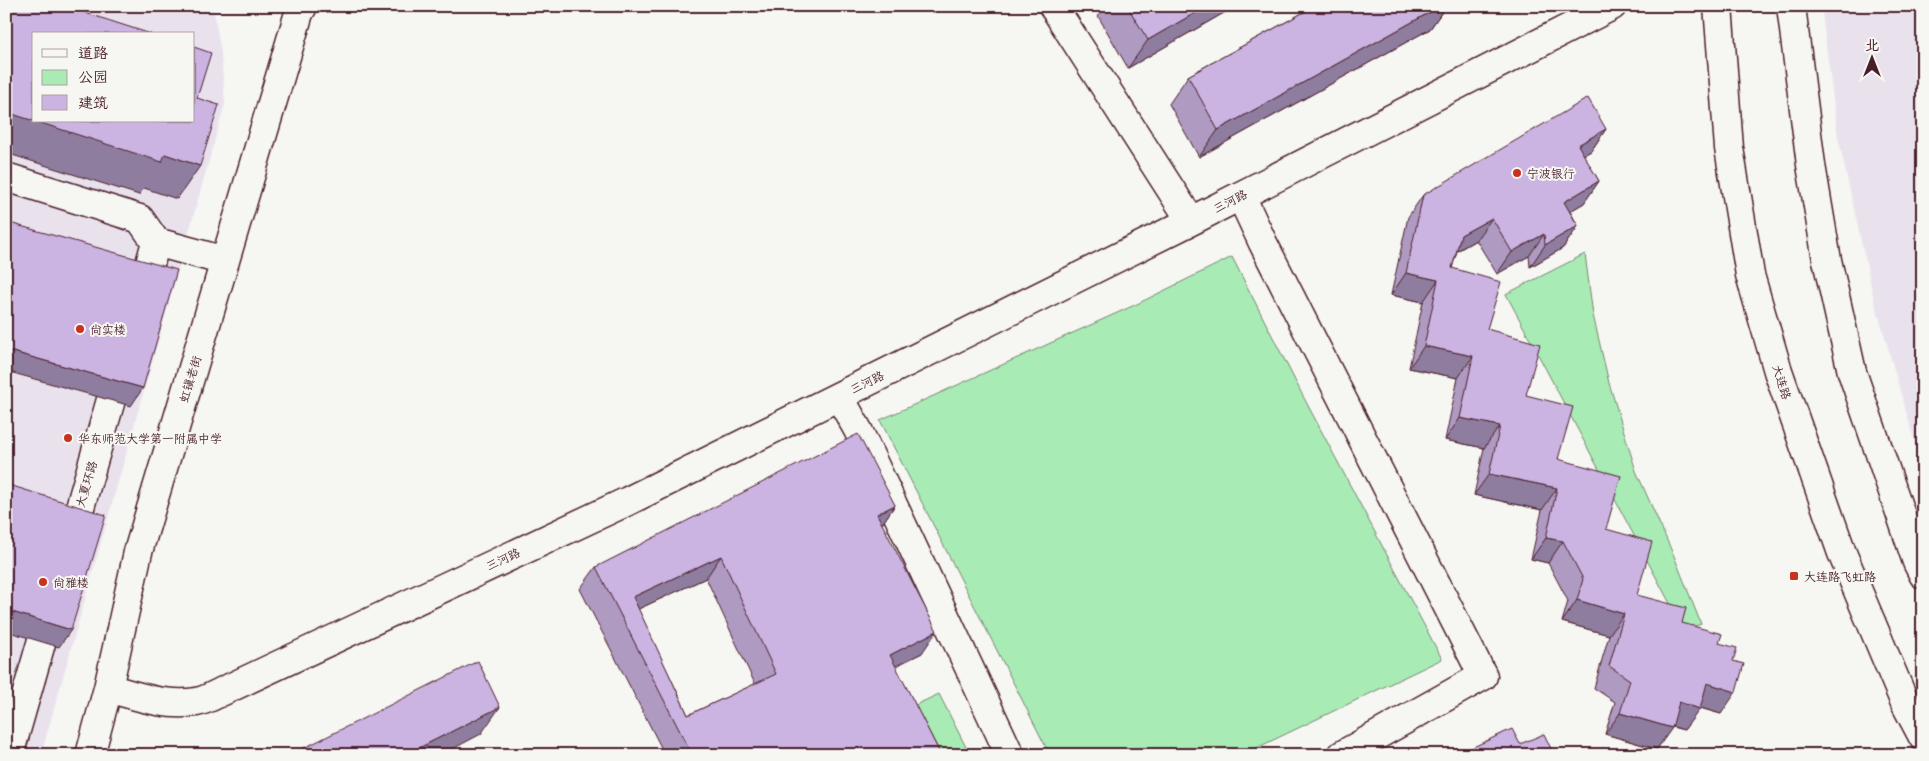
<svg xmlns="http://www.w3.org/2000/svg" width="1929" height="761" viewBox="0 0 1929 761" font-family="Delius,'LXGW WenKai TC',sans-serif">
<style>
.built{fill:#e9e2ed;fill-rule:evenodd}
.green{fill:#a8ebb5;stroke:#798570}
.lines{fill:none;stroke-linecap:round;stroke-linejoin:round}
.minor-casing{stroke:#4a1f2b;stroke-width:31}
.major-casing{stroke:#4a1f2b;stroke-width:31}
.minor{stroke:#f6f6f2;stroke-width:28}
.major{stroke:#f6f6f2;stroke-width:28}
.wall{fill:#af9ac2;stroke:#4a1f2b;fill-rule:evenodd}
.shaded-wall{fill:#8e7d9e;stroke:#4a1f2b}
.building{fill:#cbb3e2;stroke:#4a1f2b;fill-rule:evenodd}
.poi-dot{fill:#c8321e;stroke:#f6f6f2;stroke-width:2}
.labels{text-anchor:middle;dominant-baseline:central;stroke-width:4;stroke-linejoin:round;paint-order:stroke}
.poi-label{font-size:12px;fill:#4a1f2b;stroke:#f6f6f2;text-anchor:start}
.street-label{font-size:12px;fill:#4a1f2b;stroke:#f6f6f2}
</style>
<rect width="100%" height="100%" fill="#f6f6f2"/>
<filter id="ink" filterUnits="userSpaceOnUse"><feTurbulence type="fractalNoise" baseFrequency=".02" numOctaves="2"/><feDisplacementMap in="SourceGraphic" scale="10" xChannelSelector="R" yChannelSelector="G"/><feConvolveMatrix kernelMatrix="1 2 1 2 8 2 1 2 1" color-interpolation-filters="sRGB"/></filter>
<g filter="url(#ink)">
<!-- built -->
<path class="built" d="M6,6H213L221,53L225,104L41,755H6ZM34,34H194V121H34Z
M1821,6H1923V471L1874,299L1838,137Z"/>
<!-- green -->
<path class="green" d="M1585,254L1593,315L1609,383L1636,471L1674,556L1701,624L1684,630L1506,294Z
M1232,257L1305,400L1442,659L1242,755H1050L880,420L1137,304Z
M939,694L970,755H915L894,715Z"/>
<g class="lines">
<!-- minor casing -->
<g class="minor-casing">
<path id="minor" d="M1053,6L1191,221
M6,177L140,219L156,242L225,261
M1241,196L1263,243L1483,676L1342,755
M140,299L156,242
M839,396L858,430L1010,755
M70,542L121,365
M108,688C137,696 166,707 196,702C204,701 213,696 221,692L628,501L1191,221L1612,6
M9,755L52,605
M90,755L108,688L138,552L299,13L303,6"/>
</g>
<!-- major casing -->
<g class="major-casing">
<path id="major" d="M1718,6L1729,148L1750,275L1778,371L1842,553L1905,703L1923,737
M1791,6L1811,165L1827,260L1852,372L1917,562L1923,574"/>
</g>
<!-- minor -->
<use href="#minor" class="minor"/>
<!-- major -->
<use href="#major" class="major"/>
</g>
<!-- wall -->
<path class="wall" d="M1105,6H1236L1128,68L1098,16Z
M1315,6H1446L1430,29L1199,157L1169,104L1188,76Z
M1606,129L1591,151L1583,155L1599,181L1584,203L1570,211L1578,226L1563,248L1530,267L1529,256L1497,274L1476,240L1457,251L1452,268L1526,395L1558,459L1606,529L1637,595L1682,623L1719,643L1721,714L1700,708L1684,730L1672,727L1657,749L1605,734L1615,702L1594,688L1609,635L1562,622L1568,601L1548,563L1531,559L1542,510L1474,495L1484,448L1445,440L1458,378L1409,368L1423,302L1391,295L1408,217L1423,195Z
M895,505L882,524L922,653L895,666L941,755H665L580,589L596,567ZM706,578L755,684L688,715L638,609Z"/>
<!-- shaded-wall -->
<path class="shaded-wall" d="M1207,6H1236L1128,68L1148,40Z
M1441,6H1446L1430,29L1199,157L1218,130Z
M6,112L165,154L200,166L177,199L144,188L139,195L6,153Z
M1606,129L1591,151L1562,167L1578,145Z
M1599,181L1584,203L1549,224L1564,202Z
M1492,218L1476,240L1446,257L1461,235Z
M1578,226L1563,248L1530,267L1545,245Z
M1544,234L1529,256L1497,274L1512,252Z
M1406,273L1438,280L1423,302L1391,295Z
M1424,346L1473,356L1458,378L1409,368Z
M6,350L143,388L131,406L6,371Z
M1460,418L1500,426L1484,448L1445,440Z
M1489,474L1557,488L1542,510L1474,495Z
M895,505L880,527L877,514Z
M1546,538L1563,541L1548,563L1531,559Z
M721,556L706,578L621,617L633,597Z
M1577,600L1624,614L1609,635L1562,622Z
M6,610L71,630L59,647L6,631Z
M937,631L922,653L874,677L890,655Z
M1707,683L1736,692L1721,714L1691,705Z
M1679,702L1700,709L1684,730L1664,724Z
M500,707L481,734L441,755H405Z
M1620,713L1672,728L1657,749L1605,734Z"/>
<!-- building -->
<path class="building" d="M6,6H64L151,34H34V121L6,112Z
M1127,6H1207L1148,40Z
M1315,6H1441L1218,130L1188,76Z
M194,47L211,53L197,98L219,105L200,166L165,154L162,162L35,121H194Z
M1588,98L1606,129L1578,145L1599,181L1564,202L1578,226L1545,245L1544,234L1512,252L1492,218L1461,235L1452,268L1501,282L1487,329L1540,344L1526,395L1573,407L1558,459L1621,476L1606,529L1652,542L1637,595L1686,608L1682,623L1722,634L1719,643L1737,648L1733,661L1744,664L1736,692L1707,683L1700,709L1679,702L1672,728L1620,713L1630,680L1609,666L1624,614L1577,600L1583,579L1563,541L1546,538L1557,488L1489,474L1500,426L1460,418L1473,356L1424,346L1438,280L1406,273L1423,195Z
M6,222L177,270L143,388L6,350Z
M858,434L895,505L877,514L937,631L890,655L941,755H692L596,567ZM721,556L776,674L688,715L633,597Z
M6,484L106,515L71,630L6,610Z
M478,661L500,707L405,755H290Z
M1512,729L1520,744L1544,734L1554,755H1456Z
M6,745L38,755H6Z"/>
</g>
<!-- markers -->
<g class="poi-dot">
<circle cx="1517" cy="173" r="5"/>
<circle cx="80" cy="329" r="5"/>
<circle cx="68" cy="438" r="5"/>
<rect x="1789" y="571" width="10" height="10" rx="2.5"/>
<circle cx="43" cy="582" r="5"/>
</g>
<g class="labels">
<!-- poi labels -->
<g class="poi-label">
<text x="1527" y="173">宁波银行</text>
<text x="90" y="329">尚实楼</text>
<text x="78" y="438">华东师范大学第一附属中学</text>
<text x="1804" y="576">大连路飞虹路</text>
<text x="53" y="582">尚雅楼</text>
</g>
<!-- street labels -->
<g class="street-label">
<text transform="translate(1230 201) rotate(-27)">三河路</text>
<text transform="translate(190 379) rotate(-73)">虹镇老街</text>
<text transform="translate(867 382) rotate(-26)">三河路</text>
<text transform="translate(1782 382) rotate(72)">大连路</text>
<text transform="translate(86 484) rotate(-74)">大夏环路</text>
<text transform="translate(503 559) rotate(-25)">三河路</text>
</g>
</g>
<!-- margin -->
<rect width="1929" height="761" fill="none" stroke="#f6f6f2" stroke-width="25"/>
<rect x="12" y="12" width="1904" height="736" fill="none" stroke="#4a1f2b" stroke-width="2" filter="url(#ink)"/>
<!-- legend -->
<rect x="32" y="32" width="162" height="90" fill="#f6f6f2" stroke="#b1a0a2"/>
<rect x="42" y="49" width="25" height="8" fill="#f6f6f2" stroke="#b1a0a2"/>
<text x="78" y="58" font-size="15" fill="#4a1f2b">道路</text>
<rect x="42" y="70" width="25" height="15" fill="#a8ebb5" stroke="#b1a0a2"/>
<text x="78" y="82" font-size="15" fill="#4a1f2b">公园</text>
<rect x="42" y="95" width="25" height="15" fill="#cbb3e2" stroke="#b1a0a2"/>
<text x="78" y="108" font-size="15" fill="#4a1f2b">建筑</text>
<!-- north arrow -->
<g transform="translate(1872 58)" stroke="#f6f6f2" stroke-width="4" paint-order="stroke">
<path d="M0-4L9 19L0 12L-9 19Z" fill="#4a1f2b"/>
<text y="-8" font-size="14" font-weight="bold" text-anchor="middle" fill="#4a1f2b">北</text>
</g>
</svg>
